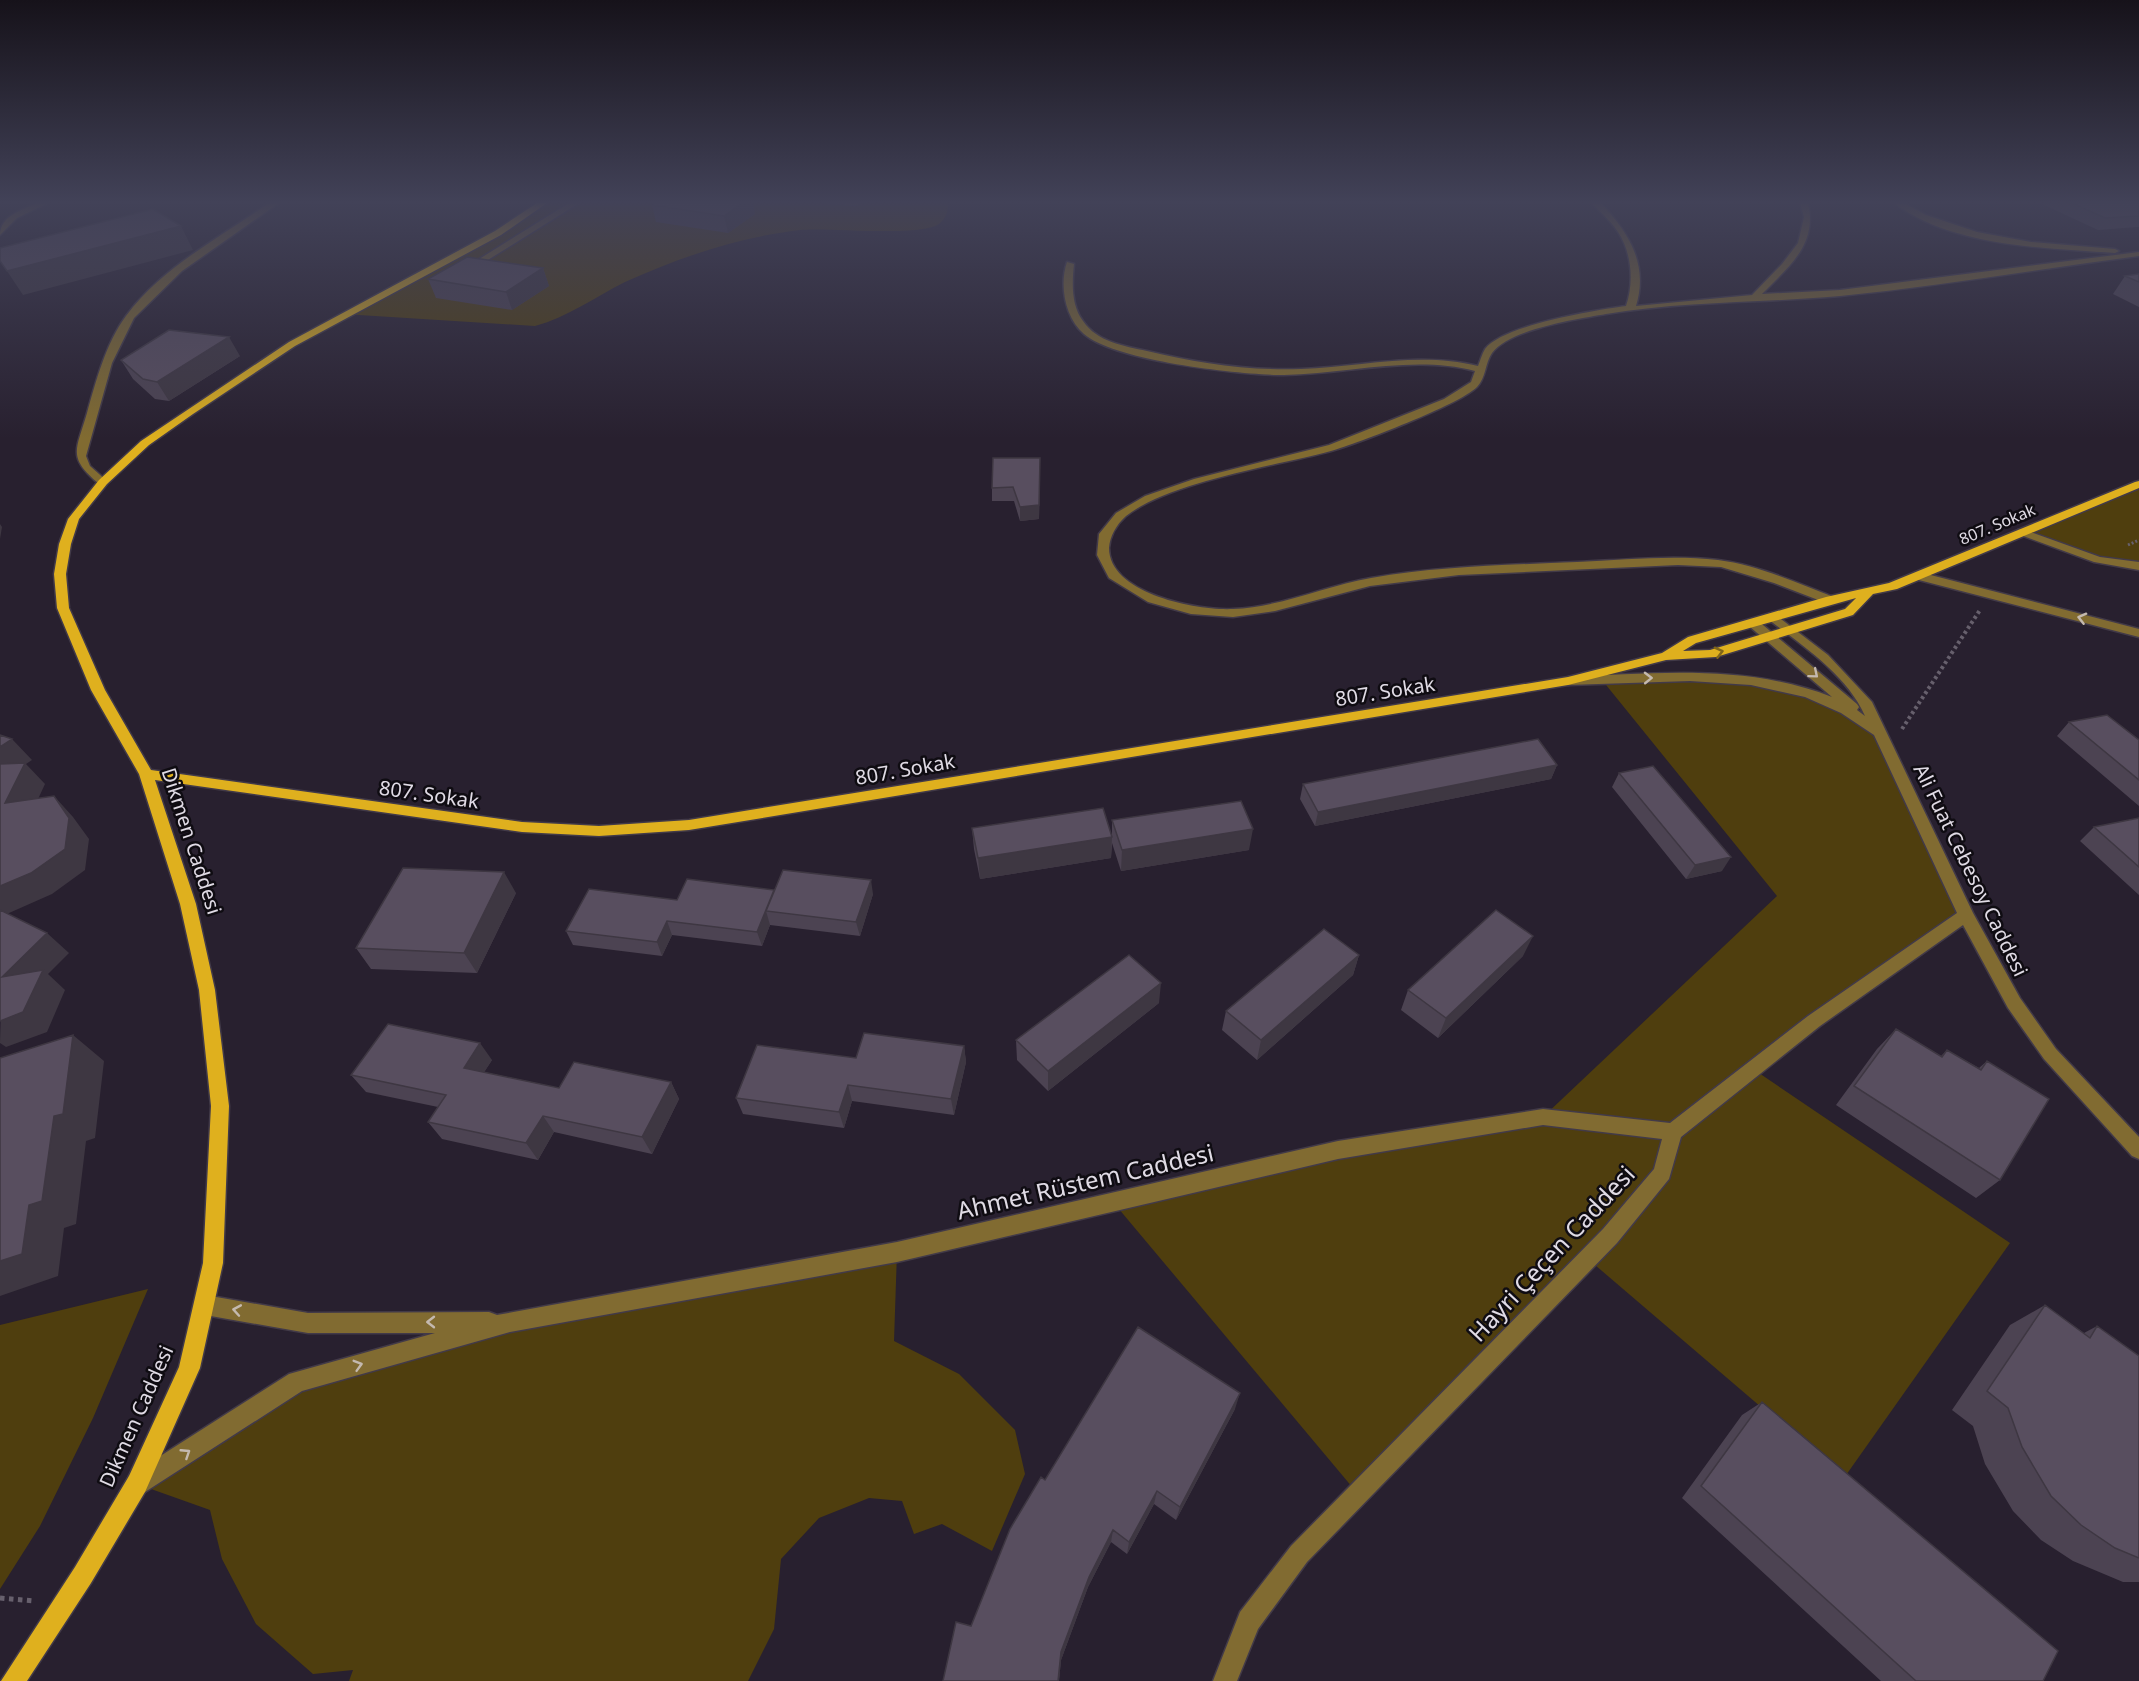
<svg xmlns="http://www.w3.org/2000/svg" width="2139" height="1681" viewBox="0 0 2139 1681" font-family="'Noto Sans',sans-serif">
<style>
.green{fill:#4f3e0e}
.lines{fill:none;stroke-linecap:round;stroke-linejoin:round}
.minor-casing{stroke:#423a48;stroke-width:3}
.major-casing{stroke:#423a48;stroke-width:3}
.path-far2{stroke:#67606d;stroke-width:3;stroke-dasharray:2 2;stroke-linecap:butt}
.path-far1{stroke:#67606d;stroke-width:4;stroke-dasharray:3 3;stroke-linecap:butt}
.path{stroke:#67606d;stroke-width:5;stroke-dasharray:4.5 4.5;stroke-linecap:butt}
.minor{fill:#816b31;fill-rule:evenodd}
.major{fill:#dfb01e;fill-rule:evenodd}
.wall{fill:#4c4352}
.shaded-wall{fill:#3e3742}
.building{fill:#584e5f;stroke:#3e3742;stroke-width:1.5}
.oneway{stroke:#c4b9af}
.oneway2{stroke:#816619}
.labels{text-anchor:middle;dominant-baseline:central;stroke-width:5;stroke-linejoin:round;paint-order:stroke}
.far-street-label{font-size:16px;fill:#e0dbe5;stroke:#0f0c12}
.street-label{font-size:20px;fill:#e0dbe5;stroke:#0f0c12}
.near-street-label{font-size:24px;fill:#e0dbe5;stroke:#0f0c12}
</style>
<rect width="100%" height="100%" fill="#28202f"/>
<!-- green -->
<path class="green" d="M543,203H948C948,212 946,218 940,223C923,238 828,227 800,230C740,237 680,257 625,282C595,297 568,317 535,326L343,314L480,243Z
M2139,484V566L2122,565L2022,532Z
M1700,679L1798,690L1880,733L1966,915L1753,1069L2010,1243L1844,1478L1588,1259L1358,1494L1113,1202L1543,1117L1777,896L1602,680Z
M897,1252L894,1341L959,1374L1015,1430L1025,1474L992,1551L942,1524L914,1534L902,1501L869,1498L819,1518L781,1559L774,1629L748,1681H349L353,1670L313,1674L256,1624L222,1559L210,1510L137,1484L297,1382L510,1322Z
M148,1289L93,1418L40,1526L0,1589V1325Z"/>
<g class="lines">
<!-- minor casing -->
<g class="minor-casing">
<path id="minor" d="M37,203H48L17,218L0,235C0,216 22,210 37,203Z
M269,203H279L182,271L134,318L112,363L86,456L90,466L108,482L99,484C67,457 76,451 87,413C96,381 106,343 126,316C162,267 221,237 269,203Z
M569,203H579L475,268L468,266Z
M827,203H860L856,205Z
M1592,203H1601C1628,232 1649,264 1636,306L1752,295L1782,264L1798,243L1804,217L1800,203H1808C1818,245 1788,267 1762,294L1840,290L2139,252V256C2040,269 1940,286 1840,296C1763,303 1683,301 1606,314C1578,319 1509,329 1492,353C1485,363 1486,378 1477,387C1459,405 1358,443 1331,451C1275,466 1169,482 1126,516C1116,525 1110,536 1109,548C1109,594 1198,611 1233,609C1281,607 1325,586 1371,578C1439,566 1508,565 1577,562C1624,560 1672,555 1718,560C1758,565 1797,583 1834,597V603H1826L1774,583L1721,567L1678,565L1459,575L1370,586L1275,611L1233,617L1191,614L1148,602L1109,578L1097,555L1099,534L1116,513L1145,496L1194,479L1329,445L1444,399L1471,382L1475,371C1414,355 1347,374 1284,375C1241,375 1115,361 1084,334C1065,318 1059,285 1067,262L1074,264C1072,283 1071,305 1083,321C1097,342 1124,346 1147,351C1197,363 1249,371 1301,369C1359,367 1420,351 1478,366C1480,361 1482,354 1485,349C1503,325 1596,310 1626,306C1634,283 1632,253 1618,232C1611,221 1601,213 1592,203Z
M1894,203H1904L1926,215L1977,232L2031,242L2115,249L2119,251L2115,253C2046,248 1952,247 1894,203Z
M2022,529L2100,557L2139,562V570L2094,562L2018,534V530Z
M1919,572L2139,629V637L1915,579V573Z
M1773,613L1828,655L1872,702L1973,913L2020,998L2056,1049L2139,1137V1159L2132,1156L2044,1059L2008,1008L1963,925L1820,1026L1681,1137L1669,1179L1617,1243L1307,1562L1258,1629L1237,1681H1213L1240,1612L1291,1546L1603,1229L1654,1169L1662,1139L1543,1125L1338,1159L897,1262L510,1332L302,1391L145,1492L137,1495L129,1492L126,1484L129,1476L289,1374L435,1333H308L205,1315L198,1312L195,1305L198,1298L205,1295L308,1313L489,1312L497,1315L897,1242L1338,1141L1543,1109L1670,1123L1808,1016L1957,913L1874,735L1841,713L1805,697L1751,685L1690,681L1568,685L1561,681L1568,677C1656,673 1749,664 1832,697L1749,626L1747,623L1753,619L1757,620L1857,704L1859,707L1857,710L1865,716C1847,675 1803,646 1769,620V614Z"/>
</g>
<!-- major casing -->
<g class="major-casing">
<path id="major" d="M537,203H547L501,235L295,346L193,414L149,445L107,484L79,519L71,544L66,574L69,608L105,690L151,770L522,822L599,826L689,820L1568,677L1662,653L1688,637L1826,597L1889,583L2135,482L2139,481V488L1897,589L1873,594L1853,615L1716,657L1666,660L1568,685L689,830L599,836L522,832L155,780L196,904L215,990L229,1106L223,1263L200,1368L145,1492L91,1583L27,1681H1L75,1567L129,1476L179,1367L203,1263L211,1106L199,990L180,904L139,774L91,690L57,608L54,574L59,544L68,519L99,480L141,441L289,342L495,231ZM1856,598L1845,609L1710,650L1683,651L1696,643Z"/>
</g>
<!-- path-far2 -->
<path class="path-far2" d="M2128,545L2139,540"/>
<!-- path-far1 -->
<path class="path-far1" d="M1902,729L1980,610"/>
<!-- path -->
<path class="path" d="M0,1598L35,1601"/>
<!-- minor -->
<use href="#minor" class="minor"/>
<!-- major -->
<use href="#major" class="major"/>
</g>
<!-- wall -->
<path class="wall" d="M2040,203H2139V227H2137L2098,230Z
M652,205L755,214L728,233L656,222Z
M543,268L549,286L512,310L436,298L428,279Z
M2139,274V307L2113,294L2125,276Z
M240,356L169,401L155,399L133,379L121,360Z
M1040,472L1039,519L1020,521L1014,501H992V488Z
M2069,722L2139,740V806L2057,736Z
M1557,765L1551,779L1315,826L1300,799L1303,784Z
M1619,773L1722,871L1686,879L1612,787Z
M2139,818V895L2080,841L2094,827Z
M1112,820L1249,850L1121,871L1112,843L1111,858L980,879L974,849L972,828L1112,836Z
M775,890L873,894L860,936L770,925L762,946L672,935L662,956L573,945L566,931L677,900Z
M516,893L477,973L371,969L356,948Z
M1359,955L1353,975L1257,1060L1222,1030L1226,1011Z
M1523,956L1438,1038L1401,1010L1408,990Z
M1159,1003L1048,1091L1017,1060L1016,1040Z
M1896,1029L1941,1056L1947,1050L1979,1068L1987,1061L2000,1180L1976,1198L1836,1105L1877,1049Z
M964,1046L966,1062L954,1115L852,1101L844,1128L743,1114L736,1098L856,1058Z
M492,1060L484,1072L559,1088L671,1082L679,1099L652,1154L554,1132L538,1160L442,1139L428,1122L438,1107L366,1092L351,1075Z
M2045,1305L2084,1333L2097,1326L2139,1356V1582H2123L2073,1561L2041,1540L2013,1511L1985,1464L1973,1426L1952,1410L2010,1325Z
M1762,1402L2043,1681H1881L1682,1498L1742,1415Z
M1235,1409L1176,1520L1154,1504L1127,1554L1111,1542L1088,1587L1061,1660L1059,1681H943L1045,1480Z"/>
<!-- shaded-wall -->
<path class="shaded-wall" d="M742,203H753L755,214L728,233L724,216Z
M181,226L193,250L23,295L7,271Z
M543,268L549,286L512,310L506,292Z
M229,337L240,356L169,401L157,382Z
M1040,472L1039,519L1020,521V507Z
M0,524L2,527L0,539Z
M12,739L32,760L26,764L45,784L26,825L5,803L0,782V747Z
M1557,765L1551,779L1315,826L1318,812Z
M54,796L73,817L89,839L85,870L52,894L0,917V886Z
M1253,829L1249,850L1121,871L1122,850Z
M1112,837L1111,858L980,879L978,858Z
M1731,857L1722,871L1686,879L1695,865Z
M504,872L516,893L477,973L464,953Z
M871,880L873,894L860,936L856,922Z
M766,911L770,925L762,946L757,932Z
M667,921L672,935L662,956L657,942Z
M47,933L69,953L48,974L65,990L47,1032L6,1047L0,1043L2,977Z
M1533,936L1523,956L1438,1038L1446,1018Z
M1359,955L1353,975L1257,1060L1261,1040Z
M1161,983L1159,1003L1048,1091V1071Z
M73,1035L104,1061L95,1138L86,1141L76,1224L64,1228L58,1276L0,1296V1261L29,1205L54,1116Z
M480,1043L492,1060L476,1085L464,1068Z
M964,1046L966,1062L954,1115L951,1099Z
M671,1082L679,1099L652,1154L642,1137Z
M848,1085L852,1101L844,1128L839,1112Z
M543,1116L554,1132L538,1160L526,1143Z
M1240,1393L1235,1409L1176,1520L1180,1507Z
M1157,1491L1154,1504L1127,1554L1129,1542Z
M1113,1530L1111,1542L1088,1587L1061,1660L1059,1681H1058L1061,1652L1089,1577Z"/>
<!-- building -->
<path class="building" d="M654,203H742L724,216L652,205Z
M2072,203H2139V216L2105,218Z
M153,209L181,226L7,271L0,261V248Z
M467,257L543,268L506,292L428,279Z
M2139,274V282L2125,276Z
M169,330L229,337L157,382L143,379L121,360Z
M993,458H1040L1039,505L1020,507L1013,487L992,488Z
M2107,715L2139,740V780L2069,722Z
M0,735L12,739L0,747Z
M1538,739L1557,765L1318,812L1303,784Z
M25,763L5,803L54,796L69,818L65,849L31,873L0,886V764Z
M1653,766L1731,857L1695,865L1619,773Z
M1241,801L1253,829L1122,850L1112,820Z
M1103,808L1112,837L978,858L972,828Z
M2139,818V867L2094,827Z
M403,868L504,872L464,953L356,948Z
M783,870L871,880L856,922L766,911Z
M687,879L774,890L757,932L667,921L657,942L566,931L589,889L677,900Z
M0,910L47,933L2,977L43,970L23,1012L0,1021Z
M1496,910L1533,936L1446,1018L1408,990Z
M1324,929L1359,955L1261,1040L1226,1011Z
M1129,955L1161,983L1048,1071L1016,1040Z
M388,1024L480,1043L464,1068L559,1088L574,1062L671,1082L642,1137L543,1116L526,1143L428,1122L446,1095L351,1075Z
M1896,1029L1942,1057L1947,1050L1981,1070L1987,1061L2049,1099L2000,1180L1854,1086Z
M864,1033L964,1046L951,1099L848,1085L839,1112L736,1098L757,1045L856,1058Z
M73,1035L63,1114L54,1116L42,1201L29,1205L22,1254L0,1261V1058Z
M2045,1305L2090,1338L2097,1326L2139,1356V1558L2115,1548L2081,1525L2051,1496L2022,1447L2008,1408L1987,1391Z
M1138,1327L1240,1393L1180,1507L1157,1491L1129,1542L1113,1530L1089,1577L1061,1652L1058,1681H943L956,1622L971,1626L1010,1529L1041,1477L1045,1480Z
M1762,1402L2058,1651L2043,1681H1916L1701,1486Z"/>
<!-- one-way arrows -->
<defs><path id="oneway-chevron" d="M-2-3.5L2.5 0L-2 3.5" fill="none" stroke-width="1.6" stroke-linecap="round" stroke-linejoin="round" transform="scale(1.5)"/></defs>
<g class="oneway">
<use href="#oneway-chevron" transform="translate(2082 618) rotate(-166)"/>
<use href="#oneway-chevron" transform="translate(1814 674) rotate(40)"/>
<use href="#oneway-chevron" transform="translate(1648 678) rotate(-1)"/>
<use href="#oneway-chevron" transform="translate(237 1310) rotate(-170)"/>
<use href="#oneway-chevron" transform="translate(431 1322) rotate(180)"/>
<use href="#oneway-chevron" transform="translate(358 1365) rotate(-16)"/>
<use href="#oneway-chevron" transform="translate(186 1453) rotate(-33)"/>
</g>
<use class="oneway2" href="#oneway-chevron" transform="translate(1719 652) rotate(-15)"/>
<!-- sky -->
<linearGradient id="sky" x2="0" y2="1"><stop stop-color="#16121a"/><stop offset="0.46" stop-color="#424258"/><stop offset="1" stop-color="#424258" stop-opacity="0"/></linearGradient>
<rect width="2139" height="439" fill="url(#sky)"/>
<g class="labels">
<!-- far-street labels -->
<g class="far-street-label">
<text transform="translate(1997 524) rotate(-23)">807. Sokak</text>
</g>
<!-- street labels -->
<g class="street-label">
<text transform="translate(1385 691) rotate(-9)">807. Sokak</text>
<text transform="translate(905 769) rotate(-10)">807. Sokak</text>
<text transform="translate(429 794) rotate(8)">807. Sokak</text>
<text transform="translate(192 841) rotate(72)">Dikmen Caddesi</text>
<text transform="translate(1971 870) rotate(64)">Ali Fuat Cebesoy Caddesi</text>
<text transform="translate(136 1416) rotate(-66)">Dikmen Caddesi</text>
</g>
<!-- near-street labels -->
<g class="near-street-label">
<text transform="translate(1085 1181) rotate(-13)">Ahmet Rüstem Caddesi</text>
<text transform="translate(1551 1253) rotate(-47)">Hayri Çeçen Caddesi</text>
</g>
</g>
</svg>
